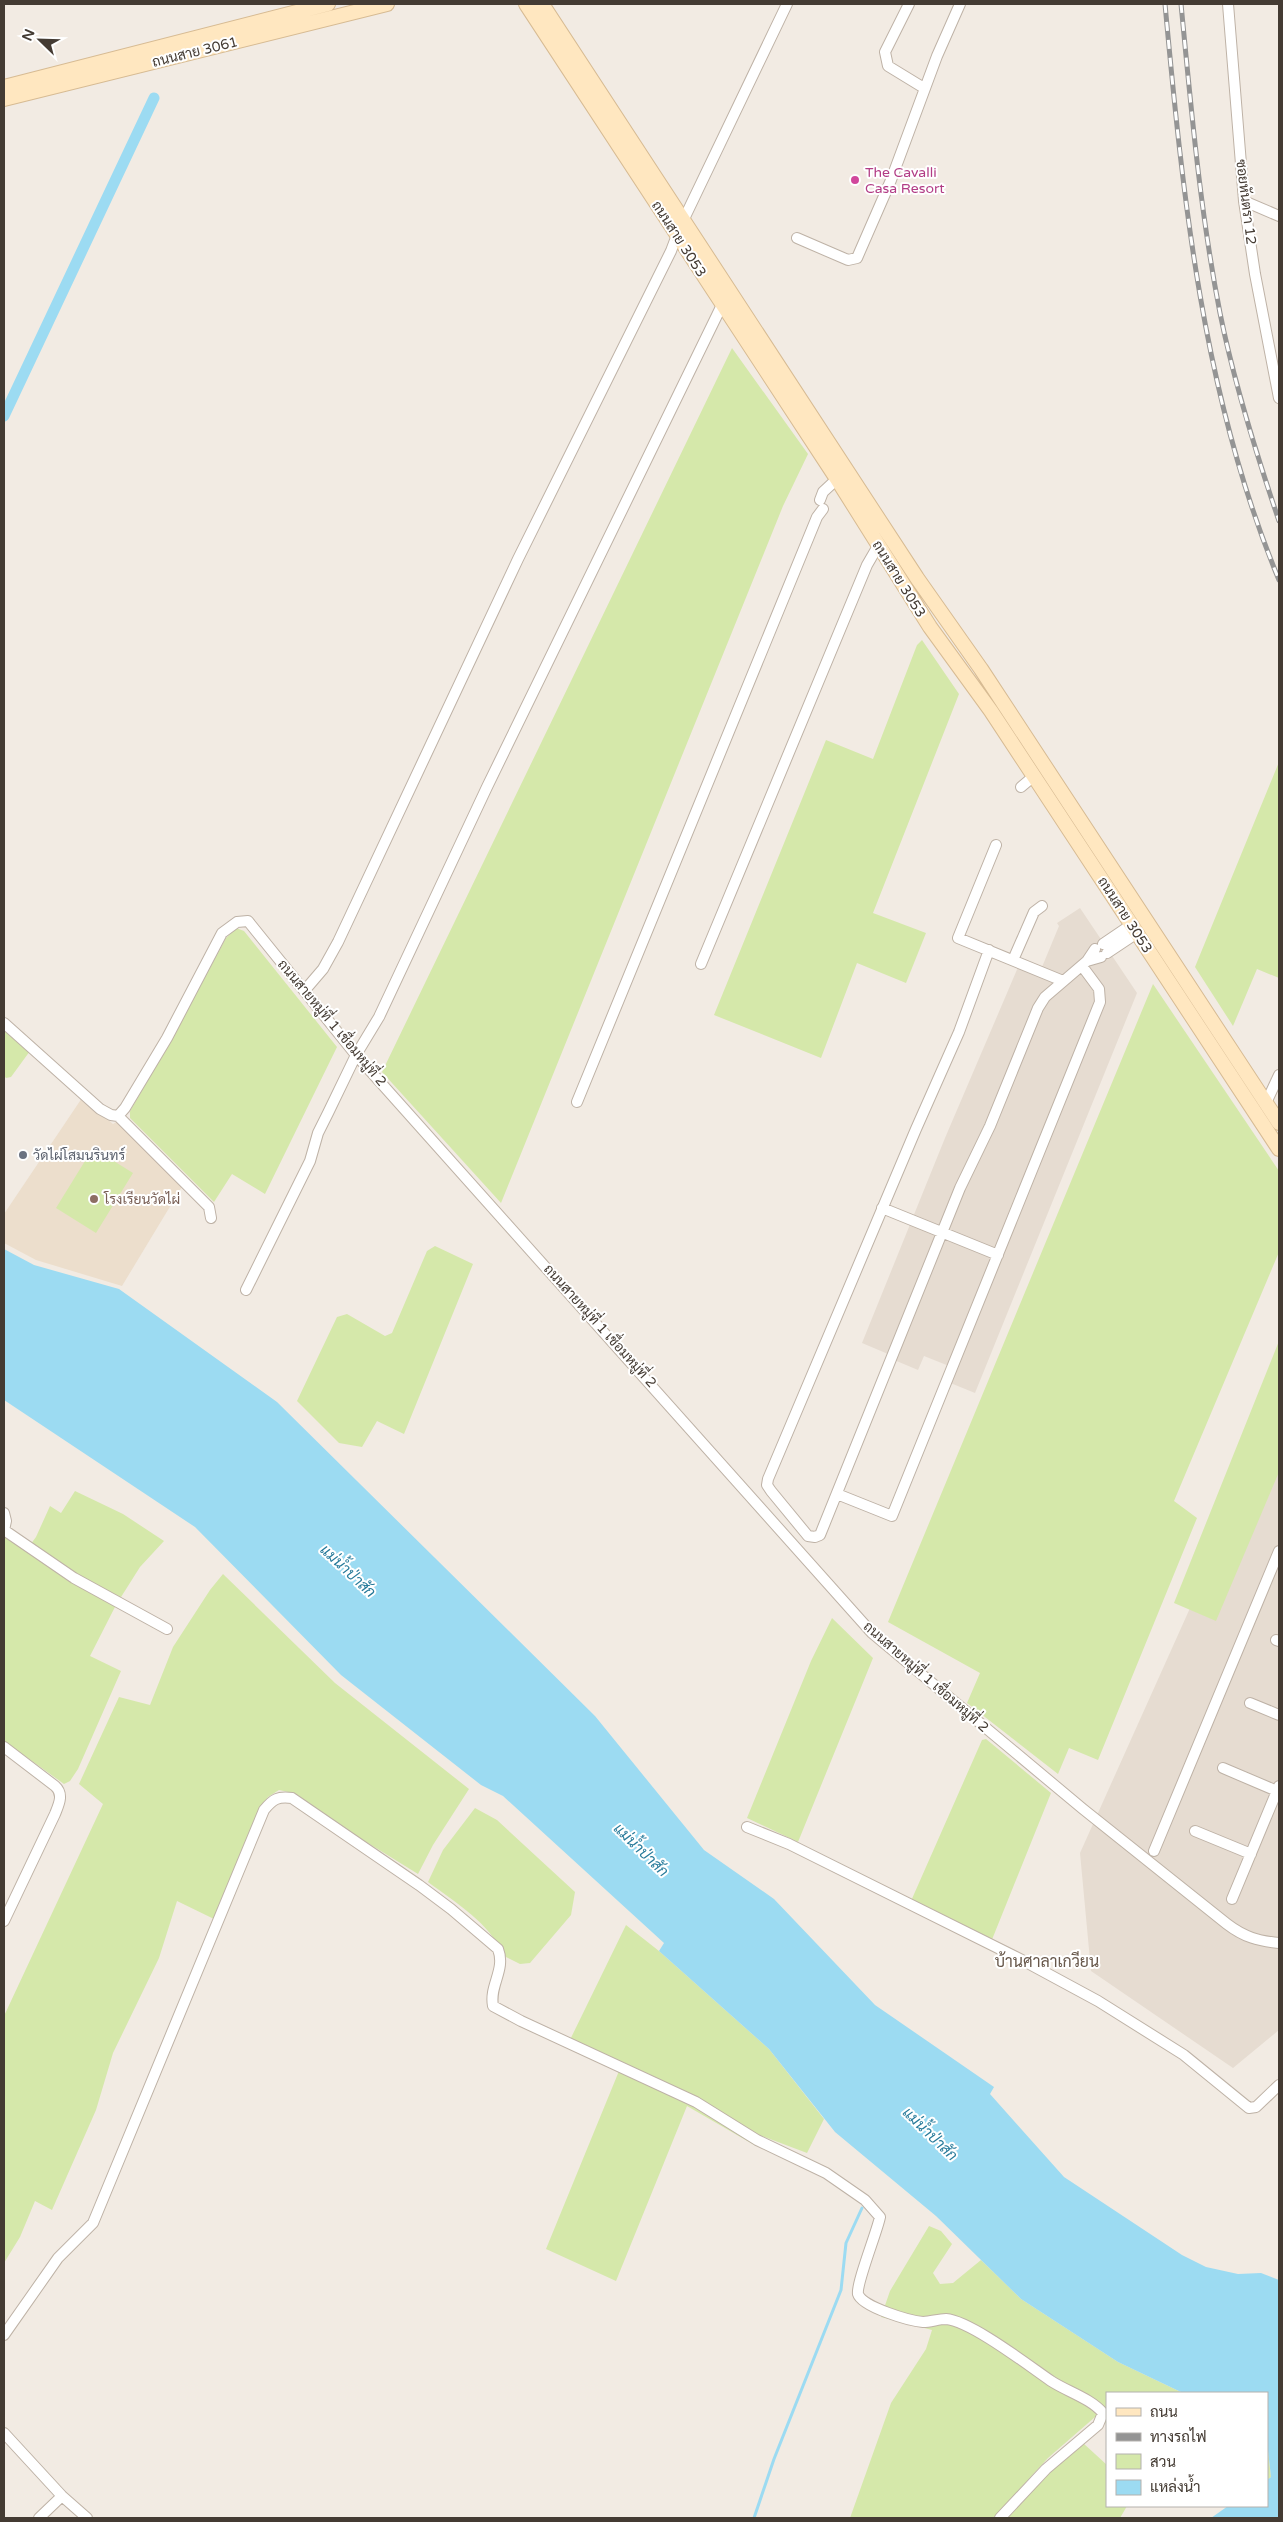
<svg xmlns="http://www.w3.org/2000/svg" width="1283" height="2522" viewBox="0 0 1283 2522" font-family="'Varela Round',Sarabun,sans-serif">
<style>
.residential{fill:#e6dcd1}
.education{fill:#ecdecc}
.green{fill:#d5e8aa}
.water{fill:#9cdbf2}
.lines{fill:none;stroke-linecap:round;stroke-linejoin:round}
.stream{stroke:#9cdbf2;stroke-width:3}
.canal{stroke:#9cdbf2;stroke-width:11}
.street-casing{stroke:#beb2a6;stroke-width:12}
.secondary-casing{stroke:#d7bb93;stroke-width:16}
.street{stroke:#fff;stroke-width:10}
.secondary{stroke:#ffe7c0;stroke-width:14}
.rail-casing{stroke:#949494;stroke-width:5}
.rail{stroke:#fff;stroke-width:3;stroke-dasharray:9;stroke-linecap:butt}
.hotel-dot{fill:#d1479c;stroke:#fff;stroke-width:2}
.worship-dot{fill:#6b7280;stroke:#fff;stroke-width:2}
.education-dot{fill:#8d6e63;stroke:#fff;stroke-width:2}
.labels{text-anchor:middle;dominant-baseline:central;stroke-width:4;stroke-linejoin:round;paint-order:stroke}
.street-label{font-size:14px;fill:#443b33;stroke:#fff}
.hotel-label{font-size:14px;fill:#b23c85;stroke:#fff;text-anchor:start}
.worship-label{font-size:14px;fill:#5b616d;stroke:#fff;text-anchor:start}
.education-label{font-size:14px;fill:#785e54;stroke:#fff;text-anchor:start}
.water-label{font-size:15px;font-style:italic;fill:#267a9a;stroke:#fff}
.quarter-label{font-size:16px;fill:#67574a;stroke:#fff}
</style>
<rect width="100%" height="100%" fill="#f2ebe3"/>
<!-- residential -->
<path class="residential" d="M1080,908L1137,993L975,1393L943,1380L949,1366L924,1356L918,1370L887,1357L888,1354L862,1343L945,1138L1022,958L1042,967L1059,926L1057,923Z
M1279,1410V2030L1233,2068L1091,1971L1080,1853Z"/>
<!-- education -->
<path class="education" d="M82,1098L113,1124L118,1121L183,1185L122,1286L36,1260L4,1243V1214Z"/>
<!-- green -->
<path class="green" d="M732,348L808,454L783,506L501,1203L382,1072Z
M922,640L959,694L873,913L926,933L906,983L857,963L821,1058L714,1015L826,740L873,759L917,645Z
M1279,762V978L1257,969L1233,1026L1195,967Z
M236,928L244,931L337,1047L265,1194L232,1174L214,1202L130,1118V1111L170,1042L226,938Z
M1153,984L1279,1171V1252L1174,1501L1197,1518L1098,1760L1069,1748L1058,1774L967,1703L980,1673L888,1622Z
M4,1028L30,1051L11,1077L6,1078L4,1076Z
M93,1148L133,1173L96,1233L56,1208Z
M435,1246L473,1264L404,1434L377,1421L362,1447L339,1443L297,1401L337,1317L347,1314L385,1336L392,1333L427,1251Z
M1279,1341V1472L1216,1621L1174,1603Z
M75,1491L123,1514L164,1541L140,1567L116,1605L90,1656L121,1671L78,1769L70,1781L64,1784L4,1741V1539L6,1535L27,1549L36,1537L50,1506L61,1513Z
M223,1574L335,1683L469,1789L433,1845L418,1874L334,1822L293,1793L279,1790L268,1797L260,1809L214,1919L177,1901L159,1958L113,2053L96,2110L52,2210L35,2201L20,2237L4,2263V2016L103,1804L79,1784L119,1697L150,1705L173,1647L210,1590Z
M832,1618L873,1658L798,1842L747,1818L811,1661Z
M986,1739L1051,1793L991,1942L911,1901L982,1740Z
M475,1808L497,1820L575,1892L571,1915L530,1963L520,1964L504,1956C490,1923 456,1903 428,1882L443,1850Z
M626,1925L659,1951L769,2049L824,2119L807,2153L762,2136L756,2146L687,2106L616,2281L546,2249L619,2071L567,2046Z
M929,2226L941,2231L952,2244L933,2273L940,2284L953,2283L981,2260L1021,2299L1118,2362L1183,2393H1107V2424L1095,2417L1048,2458L993,2518H850L891,2403L926,2349L932,2330L881,2317L890,2291Z
M1267,2442L1271,2477L1267,2480Z
M1083,2443L1107,2465V2506H1127L1120,2518H1004L1052,2467Z"/>
<!-- water -->
<path class="water" d="M4,1249L34,1265L119,1289L277,1402L595,1716L704,1850L774,1899L875,2005L994,2087L990,2094L1064,2177L1182,2255L1206,2267L1238,2274L1261,2273L1279,2280V2518H1211L1228,2506H1267V2480L1271,2477L1267,2442V2393H1183L1118,2362L1021,2299L936,2216L835,2132L769,2049L659,1951L664,1943L503,1796L481,1785L341,1675L195,1527L4,1400Z"/>
<g class="lines">
<!-- stream -->
<path class="stream" d="M754,2518L774,2459L841,2290L846,2243L862,2208"/>
<!-- canal -->
<path class="canal" d="M4,416L154,98"/>
<!-- street casing -->
<g class="street-casing">
<path id="street" d="M909,4L885,52L888,66L924,88
M1228,4L1244,201L1255,274L1279,398
M1244,201L1279,216
M683,221L787,4
M797,238L848,260L857,258L891,180L937,56L960,4
M820,500L823,492L837,479
M1021,787L1034,776
M996,845L958,938L1063,981
M1103,944L1131,925
M989,950L959,1032L916,1129L768,1479L767,1485L771,1491L808,1536L815,1537L820,1535L960,1188L990,1126L1038,1008L1045,997L1087,961L1095,949
M1107,953L1137,933
M1013,960L1034,912L1042,906
M1087,961L1101,957
M701,964L867,565L878,546
M305,990L323,969L338,942L518,559L671,251L677,235
M4,1023L100,1109L111,1115L118,1116L125,1108L167,1038L222,933L237,922L248,921L356,1055L872,1633L1083,1809L1227,1924C1244,1937 1258,1941 1279,1943
M577,1102L817,517L823,509
M1266,1103L1279,1075
M118,1116L209,1207L211,1218
M882,1208L998,1255
M246,1290L310,1161L318,1133L328,1113L356,1055L379,1017L487,787L722,305
M837,1494L892,1516L1100,1002L1099,989L1082,966
M4,1513L6,1521L4,1530
M4,1530L74,1578L167,1629
M1276,1640L1279,1641
M1250,1703L1279,1715
M4,1747L55,1786C64,1794 59,1804 55,1814L4,1921
M1223,1768L1277,1791
M747,1827L789,1844L1024,1961L1098,2001L1184,2055L1249,2108L1256,2107L1279,2085
M1195,1831L1251,1854
M1154,1851L1279,1551
M1232,1899L1279,1786
M4,2335L58,2258L93,2223L264,1810C273,1799 278,1796 292,1798L419,1885L451,1909L498,1949C506,1970 489,1985 493,2006L521,2021L696,2102L757,2140L826,2173L865,2200L880,2217C877,2232 856,2284 858,2294C862,2307 910,2321 923,2322C931,2322 938,2319 946,2319C971,2321 1029,2366 1051,2381C1068,2392 1090,2398 1103,2413L1098,2425L1046,2469L1000,2518
M4,2433L62,2496L87,2518
M39,2518L62,2496"/>
</g>
<!-- secondary casing -->
<g class="secondary-casing">
<path id="secondary" d="M526,4L837,479L930,627L991,711L1279,1149
M542,4L917,578L981,669L1279,1123
M4,87L328,4
M4,99L387,4"/>
</g>
<!-- street -->
<use href="#street" class="street"/>
<!-- secondary -->
<use href="#secondary" class="secondary"/>
<!-- rail casing -->
<g class="rail-casing">
<path id="rail" d="M1165,4C1183,199 1203,397 1279,580
M1181,4C1191,107 1200,211 1220,313C1234,383 1256,453 1279,521"/>
</g>
<!-- rail -->
<use href="#rail" class="rail"/>
</g>
<!-- markers -->
<circle class="hotel-dot" cx="855" cy="180" r="5"/>
<circle class="worship-dot" cx="23" cy="1155" r="5"/>
<circle class="education-dot" cx="94" cy="1199" r="5"/>
<g class="labels">
<!-- street labels -->
<g class="street-label">
<text transform="translate(195 52) rotate(-14)">ถนนสาย 3061</text>
<text transform="translate(1246 202) rotate(83)">ซอยหันตรา 12</text>
<text transform="translate(679 239) rotate(57)">ถนนสาย 3053</text>
<text transform="translate(899 579) rotate(58)">ถนนสาย 3053</text>
<text transform="translate(1125 915) rotate(57)">ถนนสาย 3053</text>
<text transform="translate(332 1023) rotate(50)">ถนนสายหมู่ที่ 1 เชื่อมหมู่ที่ 2</text>
<text transform="translate(600 1326) rotate(48)">ถนนสายหมู่ที่ 1 เชื่อมหมู่ที่ 2</text>
<text transform="translate(926 1677) rotate(41)">ถนนสายหมู่ที่ 1 เชื่อมหมู่ที่ 2</text>
</g>
<!-- hotel labels -->
<g class="hotel-label">
<text x="865" y="172">The Cavalli<tspan x="865" dy="16">Casa Resort</tspan></text>
</g>
<!-- worship labels -->
<g class="worship-label">
<text x="33" y="1155">วัดไผ่โสมนรินทร์</text>
</g>
<!-- education labels -->
<g class="education-label">
<text x="104" y="1199">โรงเรียนวัดไผ่</text>
</g>
<!-- water labels -->
<g class="water-label">
<text transform="translate(348 1571) rotate(43)">แม่น้ำป่าสัก</text>
<text transform="translate(641 1850) rotate(44)">แม่น้ำป่าสัก</text>
<text transform="translate(930 2134) rotate(44)">แม่น้ำป่าสัก</text>
</g>
<!-- quarter labels -->
<g class="quarter-label">
<text x="1047" y="1962">บ้านศาลาเกวียน</text>
</g>
</g>
<!-- border -->
<rect width="1283" height="2522" fill="none" stroke="#443b33" stroke-width="10"/>
<!-- legend -->
<rect x="1106" y="2392" width="162" height="115" fill="#ffffff" stroke="#b4b1ad"/>
<rect x="1116" y="2408" width="25" height="8" fill="#ffe7c0" stroke="#b4b1ad"/>
<text x="1150" y="2417" font-size="15" fill="#443b33">ถนน</text>
<rect x="1116" y="2433" width="25" height="8" fill="#949494" stroke="#b4b1ad"/>
<text x="1150" y="2442" font-size="15" fill="#443b33">ทางรถไฟ</text>
<rect x="1116" y="2454" width="25" height="15" fill="#d5e8aa" stroke="#b4b1ad"/>
<text x="1150" y="2467" font-size="15" fill="#443b33">สวน</text>
<rect x="1116" y="2480" width="25" height="15" fill="#9cdbf2" stroke="#b4b1ad"/>
<text x="1150" y="2492" font-size="15" fill="#443b33">แหล่งน้ำ</text>
<!-- north arrow -->
<g transform="translate(40 40) rotate(293)" stroke="#ffffff" stroke-width="4" paint-order="stroke">
<path d="M0-4L9 19L0 12L-9 19Z" fill="#443b33"/>
<text y="-8" font-size="14" font-weight="bold" text-anchor="middle" fill="#443b33">N</text>
</g>
</svg>
